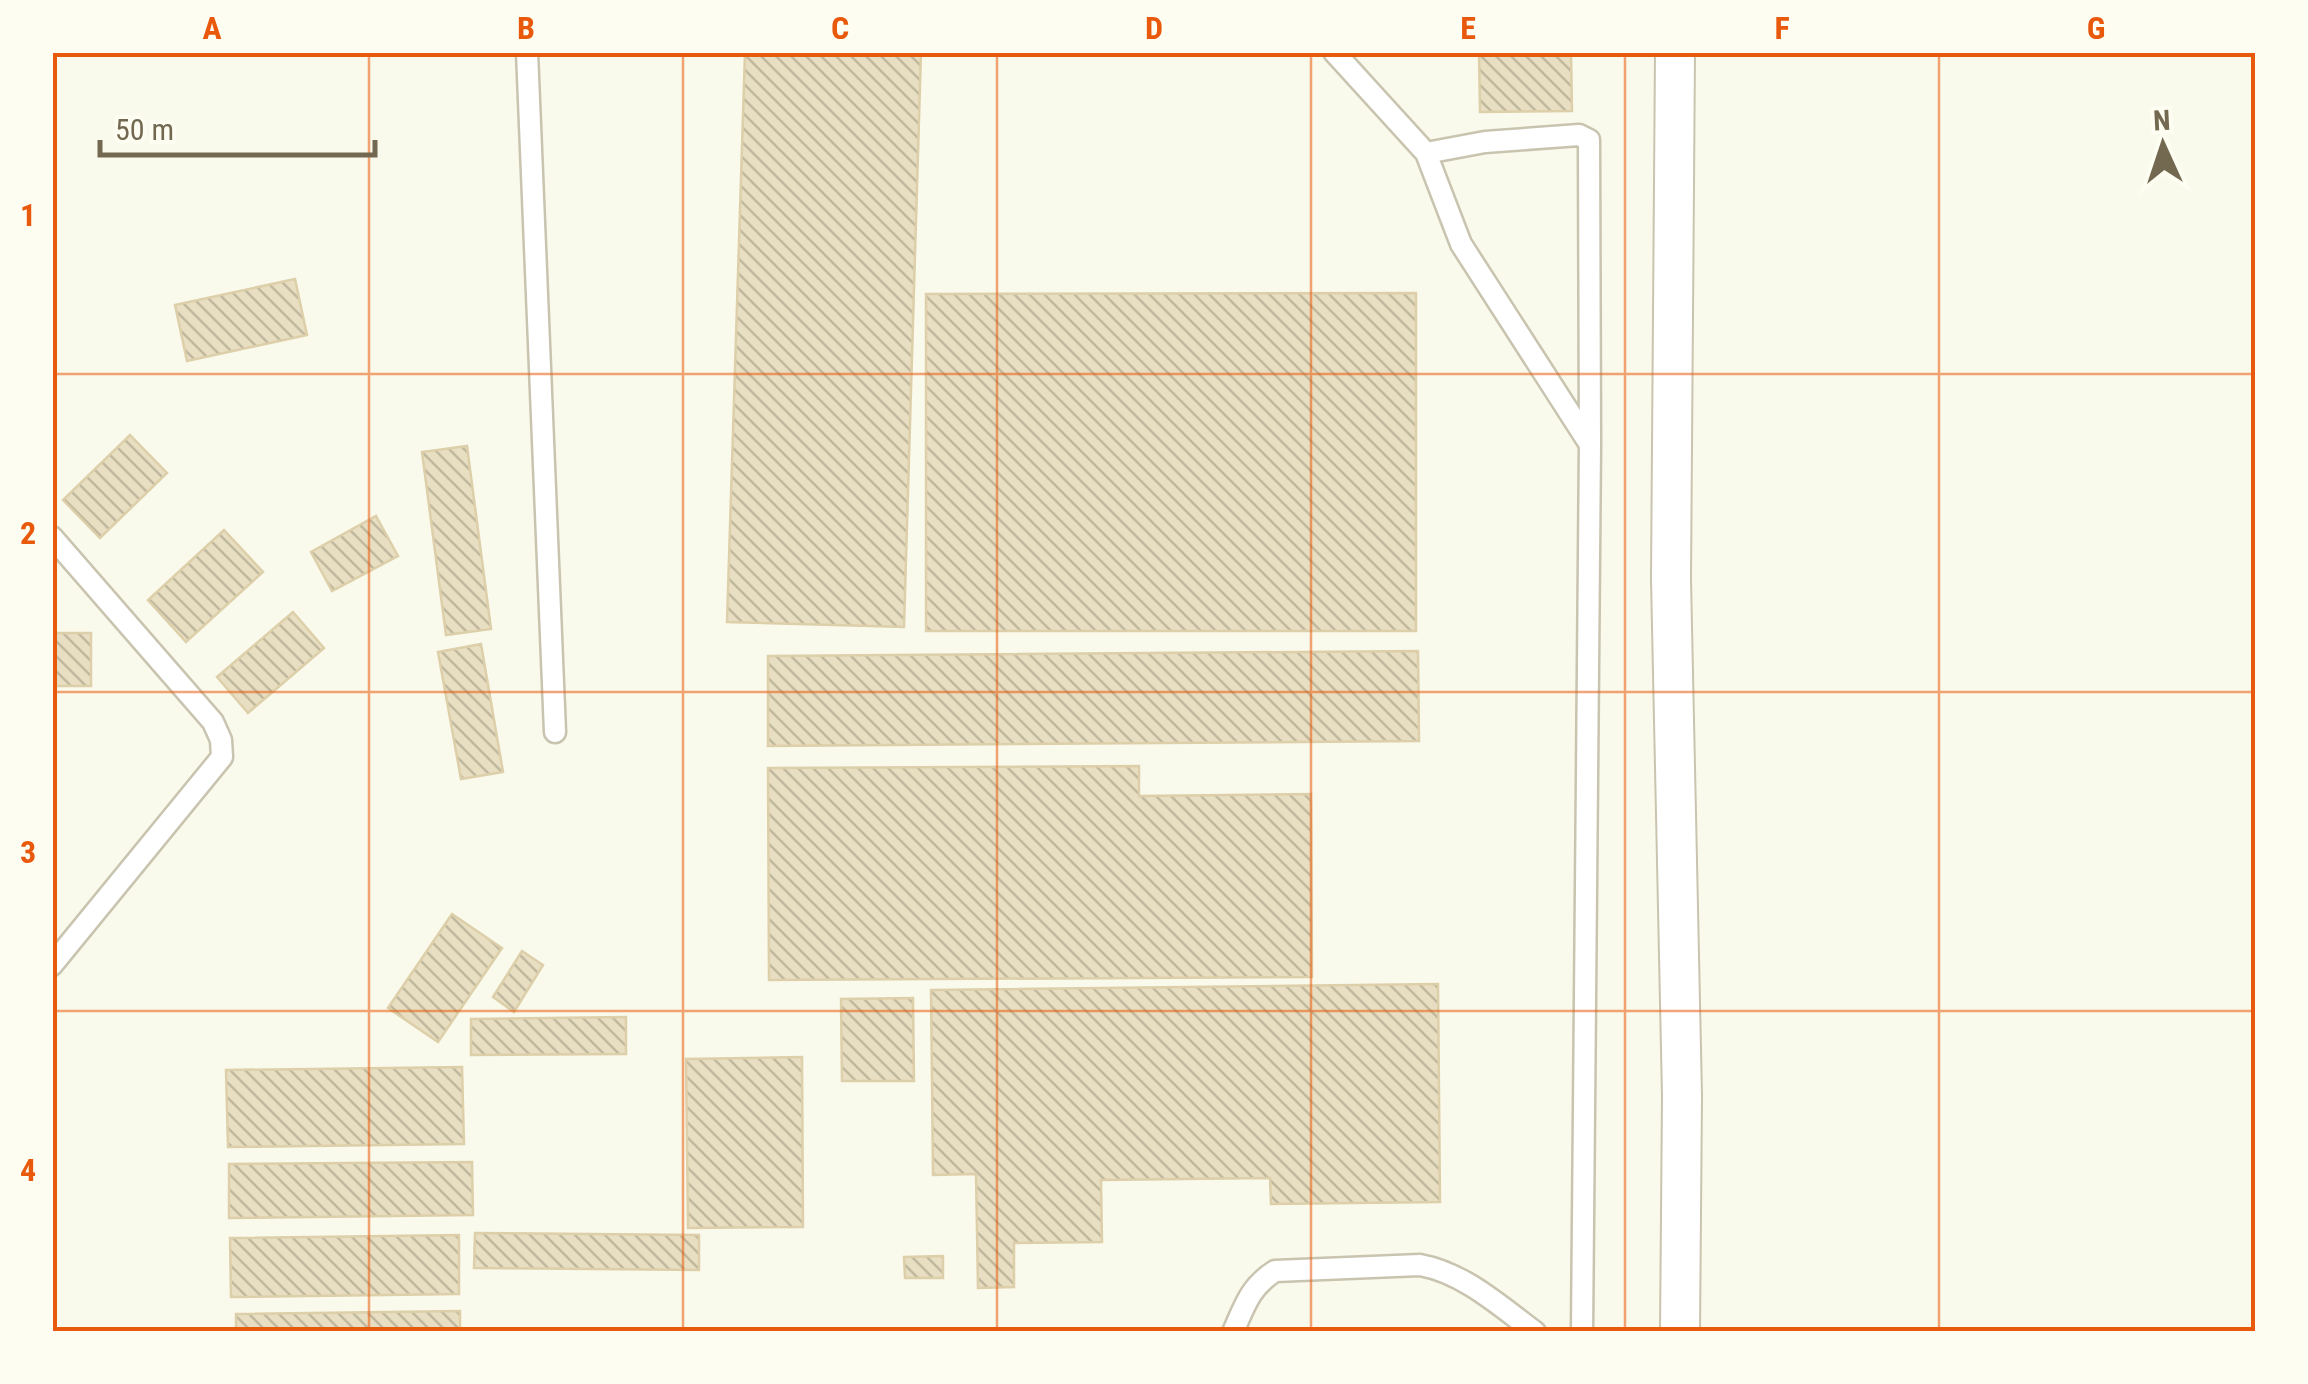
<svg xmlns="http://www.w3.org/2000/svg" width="2308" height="1384" viewBox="0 0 2308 1384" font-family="'Roboto Condensed',sans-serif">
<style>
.building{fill:url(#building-back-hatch);stroke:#ddcfa9;stroke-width:2.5}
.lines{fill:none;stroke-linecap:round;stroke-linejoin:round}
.service-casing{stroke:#c9c4af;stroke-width:25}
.minor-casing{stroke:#c9c4af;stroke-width:42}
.service{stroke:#fff;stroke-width:20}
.minor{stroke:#fff;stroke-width:38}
.grid{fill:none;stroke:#e8590c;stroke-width:2.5;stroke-opacity:0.55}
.neatline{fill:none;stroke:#e8590c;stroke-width:4}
.grid-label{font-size:32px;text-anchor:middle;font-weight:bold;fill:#e8590c}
</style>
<defs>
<pattern id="building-back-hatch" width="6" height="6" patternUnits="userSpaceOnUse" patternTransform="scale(2.5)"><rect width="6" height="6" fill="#e8dec1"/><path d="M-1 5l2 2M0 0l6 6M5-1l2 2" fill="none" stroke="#c0b89f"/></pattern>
</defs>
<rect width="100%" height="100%" fill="#fafaec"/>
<!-- building -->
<path class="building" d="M745,52H921L904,627L727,622Z
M1571,52L1572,111L1480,112L1479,53Z
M295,279L307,335L187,361L175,305Z
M1416,293V631H926V294Z
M130,435L167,473L100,538L63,500Z
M467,446L491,629L446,635L422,452Z
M376,516L398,556L332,591L311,552Z
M224,530L263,572L186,642L148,600Z
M293,612L324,648L248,713L217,677Z
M52,633H91V686H52Z
M481,644L503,772L461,779L438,652Z
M1418,651L1419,741L768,746V656Z
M1139,766V796L1311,794L1312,977L769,980L768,768Z
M452,914L502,948L438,1042L388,1008Z
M522,951L543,965L514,1012L493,997Z
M1438,984L1440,1202L1271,1204L1270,1178L1101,1180L1102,1242L1014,1243V1287L978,1288L976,1174L933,1175L931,990Z
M913,998L914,1081H842L841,999Z
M626,1017V1054L471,1055V1019Z
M802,1057L803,1227L688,1228L686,1059Z
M462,1067L464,1144L228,1147L226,1070Z
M472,1162L473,1215L229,1218V1164Z
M475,1233L699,1235V1270L474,1268Z
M459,1235V1294L231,1297L230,1238Z
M943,1256V1278H905L904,1257Z
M460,1311V1332H236V1314Z"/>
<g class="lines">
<!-- service casing -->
<g class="service-casing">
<path id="service" d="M527,52L555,732
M1334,52L1426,153L1485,142L1579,135L1589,140L1590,444L1582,1332
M1426,153L1461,244L1589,443
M52,537L213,722L221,740L222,757L52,965
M1233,1332C1245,1305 1250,1287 1275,1271L1420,1265C1464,1273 1500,1306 1535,1332"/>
</g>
<!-- minor casing -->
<g class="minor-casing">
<path id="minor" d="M1675,52L1671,579L1682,1096L1680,1332"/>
</g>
<!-- service -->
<use href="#service" class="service"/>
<!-- minor -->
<use href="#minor" class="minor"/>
</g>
<!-- grid -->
<path class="grid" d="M369,52V1332M683,52V1332M997,52V1332M1311,52V1332M1625,52V1332M1939,52V1332M52,374H2256M52,692H2256M52,1011H2256"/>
<!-- border -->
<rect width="2308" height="1384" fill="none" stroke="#fdfdf2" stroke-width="110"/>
<!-- north arrow -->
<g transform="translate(2163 145) rotate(357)" stroke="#fdfdf2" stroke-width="8" paint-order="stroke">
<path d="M0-8L18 38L0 25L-18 38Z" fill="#736951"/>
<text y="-15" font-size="28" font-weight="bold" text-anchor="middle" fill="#736951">N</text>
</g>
<!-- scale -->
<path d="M100 140v15h275v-15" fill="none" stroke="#736951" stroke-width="5"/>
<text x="115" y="140" font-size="30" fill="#736951" stroke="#fdfdf2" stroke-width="8" paint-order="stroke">50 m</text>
<rect x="55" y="55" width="2198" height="1274" class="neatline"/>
<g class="grid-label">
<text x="212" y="39">A</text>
<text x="526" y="39">B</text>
<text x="840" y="39">C</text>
<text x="1154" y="39">D</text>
<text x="1468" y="39">E</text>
<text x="1782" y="39">F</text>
<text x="2096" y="39">G</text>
<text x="28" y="226">1</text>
<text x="28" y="544">2</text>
<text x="28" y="863">3</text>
<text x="28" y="1181">4</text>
</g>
</svg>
